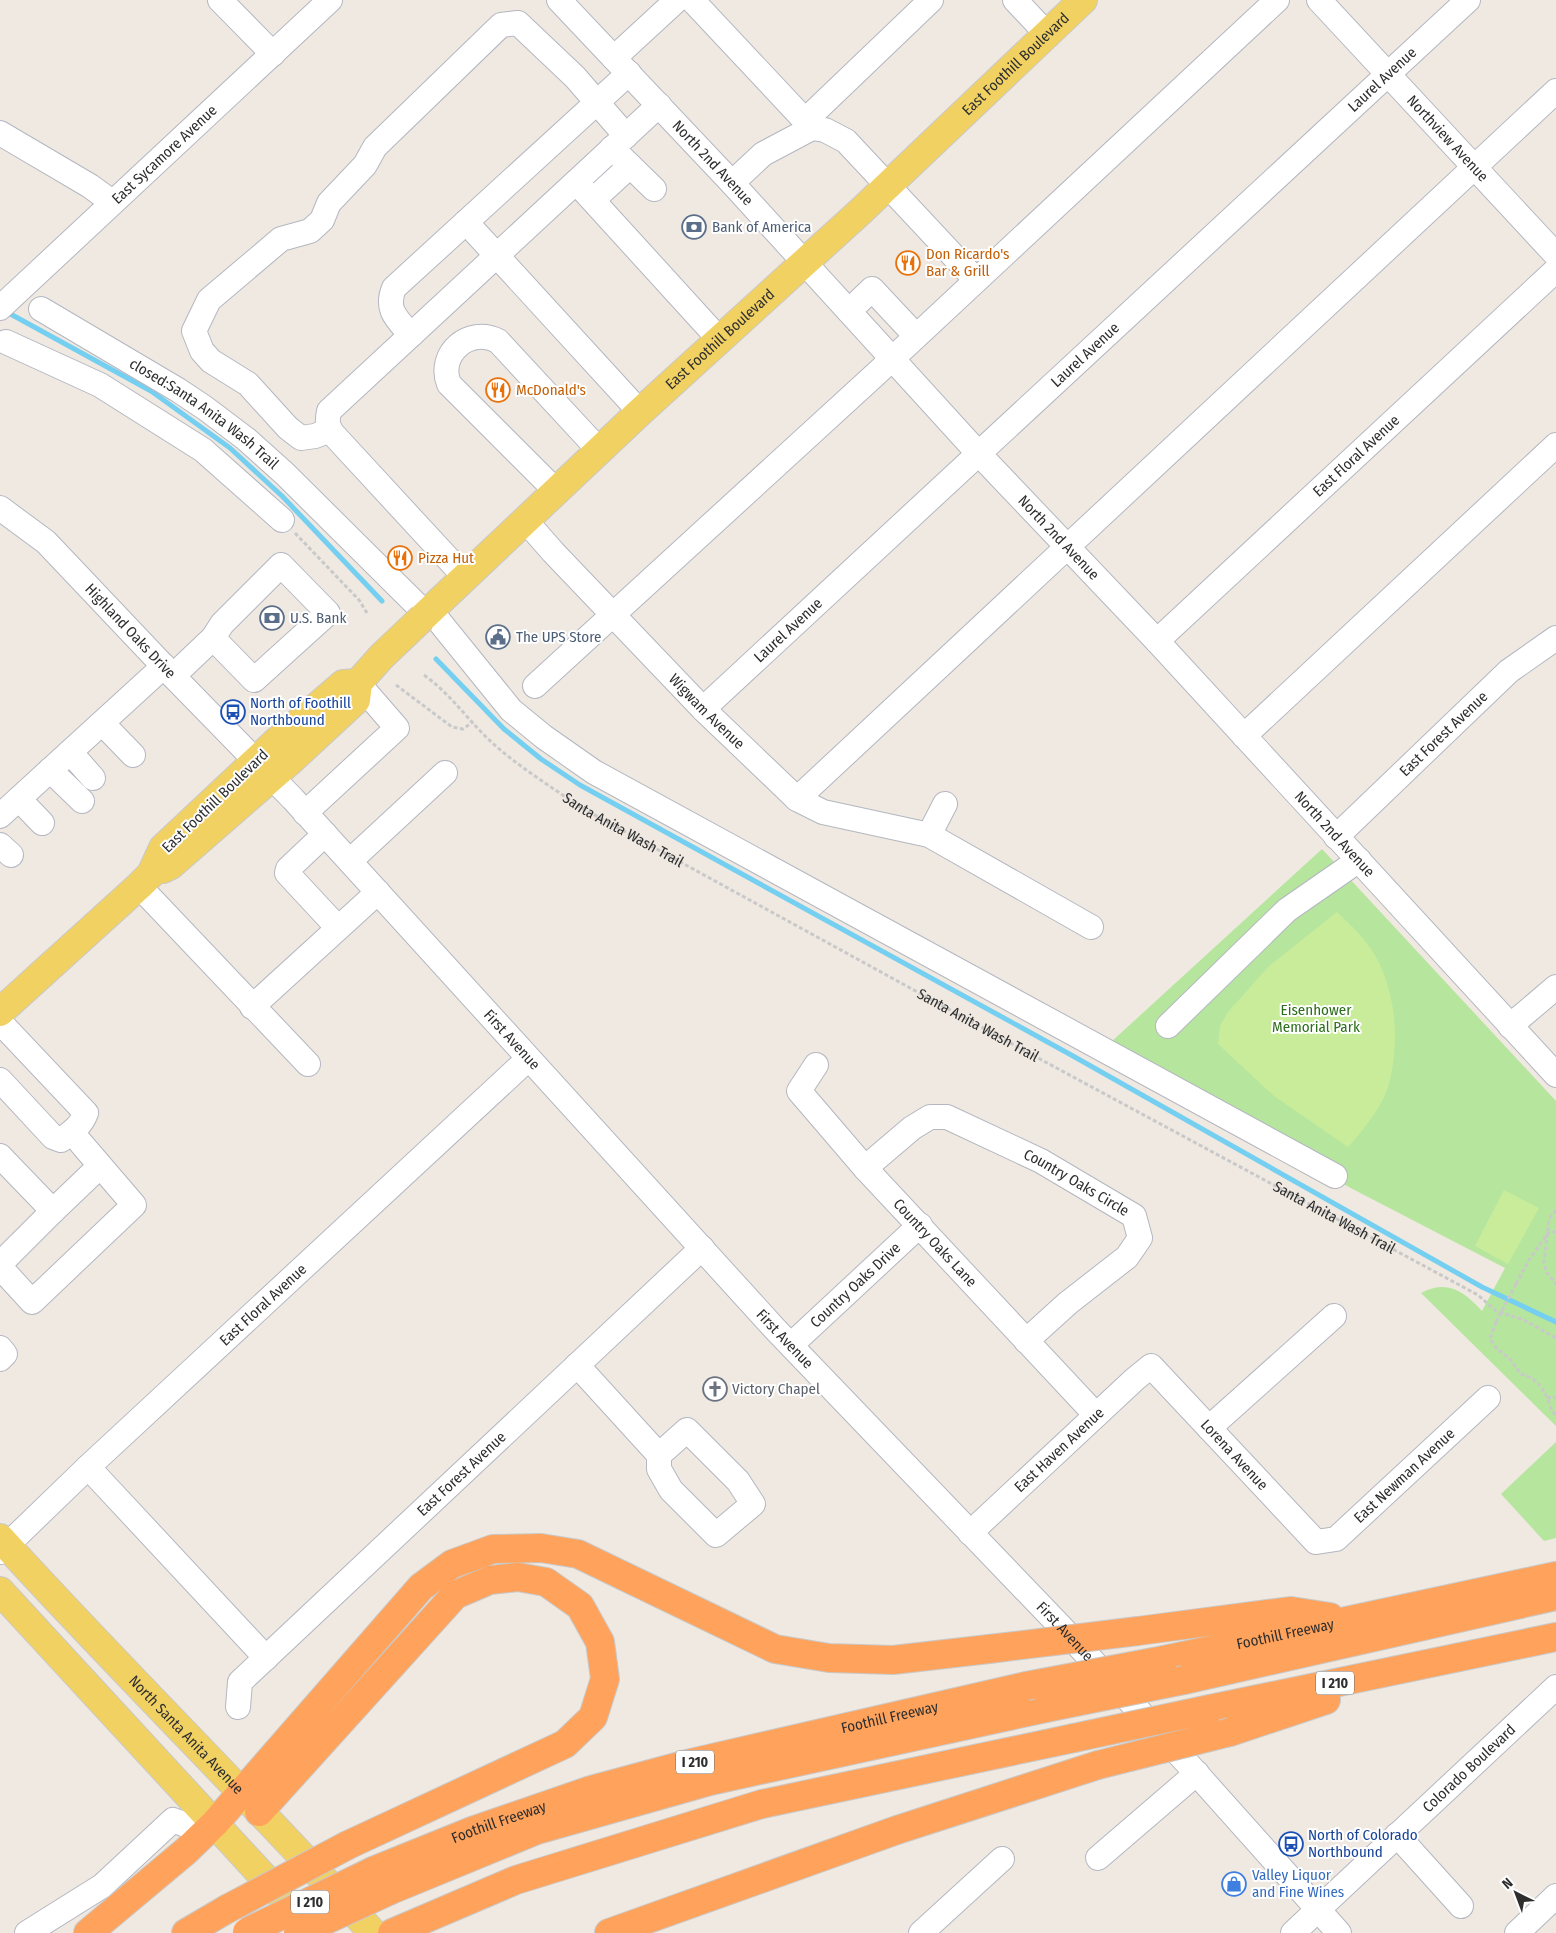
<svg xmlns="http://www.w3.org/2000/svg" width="1556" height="1933" viewBox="0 0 1556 1933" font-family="'Fira Sans Condensed',sans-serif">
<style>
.green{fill:#b6e59e}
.pitch{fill:#c9ec9a}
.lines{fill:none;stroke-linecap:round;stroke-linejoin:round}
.stream{stroke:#75cff0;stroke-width:5}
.minor-casing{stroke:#b4b7c1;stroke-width:26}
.major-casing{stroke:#c9c9c9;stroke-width:30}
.highway-casing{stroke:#c9c9c9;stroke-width:30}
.path{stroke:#c9c9c9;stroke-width:3;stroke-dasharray:4 2.5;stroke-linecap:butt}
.minor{stroke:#fff;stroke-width:24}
.major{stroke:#f2d163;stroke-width:28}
.highway{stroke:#ffa35c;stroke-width:28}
.major-bridge-casing{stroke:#c9c9c9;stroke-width:30;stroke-linecap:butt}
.highway-bridge-casing{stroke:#c9c9c9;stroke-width:30;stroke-linecap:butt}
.path-bridge{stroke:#c9c9c9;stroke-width:3;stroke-dasharray:4 2.5;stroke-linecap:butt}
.major-bridge{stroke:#f2d163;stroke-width:28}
.highway-bridge{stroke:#ffa35c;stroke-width:28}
.labels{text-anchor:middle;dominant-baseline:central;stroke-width:4;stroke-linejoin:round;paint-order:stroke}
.shield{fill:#fff;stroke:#6d6d6d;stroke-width:1}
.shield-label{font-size:14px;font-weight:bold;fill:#2e2e2e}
.street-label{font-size:15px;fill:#2e2e2e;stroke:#fff}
.service-label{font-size:15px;fill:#4e5e75;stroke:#fff;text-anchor:start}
.food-label{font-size:15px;fill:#c56008;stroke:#fff;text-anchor:start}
.transit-label{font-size:15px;fill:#164399;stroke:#fff;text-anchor:start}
.park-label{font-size:15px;fill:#2c6e1b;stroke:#fff}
.worship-label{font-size:15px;fill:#5b616d;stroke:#fff;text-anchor:start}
.shop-label{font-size:15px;fill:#366cbe;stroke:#fff;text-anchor:start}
</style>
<rect width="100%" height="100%" fill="#efe9e1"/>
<!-- green -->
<path class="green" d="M1322,849L1556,1101V1426L1421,1293C1447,1279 1464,1291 1482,1311L1505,1268L1343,1184L1347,1174L1110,1043Z
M1556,1442V1538L1544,1541L1501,1494Z"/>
<!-- pitch -->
<path class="pitch" d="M1337,912C1350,924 1361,935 1371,949C1397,987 1401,1048 1387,1090C1379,1111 1363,1130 1348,1147L1274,1096L1218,1044L1220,1026L1228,1012L1269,966Z
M1504,1190L1539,1208L1508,1264L1475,1246Z"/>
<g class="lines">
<!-- stream -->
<path class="stream" d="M5,311L151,391L230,448L282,496L382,601
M436,659L504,729L541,759L580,785L1073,1056L1482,1287L1556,1322"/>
<!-- minor casing -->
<g class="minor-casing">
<g id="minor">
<path d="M220,0L273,54"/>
<path id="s2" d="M559,0L732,183L979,454L1157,641L1556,1075"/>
<path d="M692,0L812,128L763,154L732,183"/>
<path d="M931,0L812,114V128L825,130L846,141L976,280"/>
<path d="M1015,0L1047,34"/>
<path id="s3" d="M1319,0L1556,255"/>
<path d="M614,58L677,0"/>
<path d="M0,133L90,186L112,202"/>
<path d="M612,148L654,189"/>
<path d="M576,182L719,339"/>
<path d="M593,200L630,166"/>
<path d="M466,222L640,412"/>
<path id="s4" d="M0,308L330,0"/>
<path id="s5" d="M41,309L178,390L205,408L246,439L285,474L426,614"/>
<path d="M849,311L872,289L916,336"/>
<path d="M411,335C397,319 385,310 394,288L629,73"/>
<path d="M6,342L100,385L203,450L282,520"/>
<path d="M330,430L315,436L301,438L288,428L248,384L211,361L202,351L194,331L209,300L281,239L310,231L322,220L329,203L365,165L375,147L501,25L518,23L575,77L626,136"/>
<path d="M556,491L449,384C437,354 469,326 498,341L599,450"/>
<path id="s6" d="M0,508L46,542L173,676L293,799L775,1329L1063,1629L1188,1764L1339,1933"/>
<path id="s7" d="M525,520L553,552L703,709L797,799L823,812L929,835L1091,927"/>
<path d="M465,577L333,434C327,426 327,421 329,411L659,105"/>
<path d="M430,610L511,710L544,737L594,772L1335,1176"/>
<path id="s8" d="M1157,641L1556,270"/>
<path d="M173,676L213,638L254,680L328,613L281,565L222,624L213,638"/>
<path d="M535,686L877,373L1277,0"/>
<path id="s9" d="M703,709L1468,0"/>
<path d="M102,723L133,755"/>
<path d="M1244,736L1556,445"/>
<path d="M70,752L93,778"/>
<path d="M50,770L82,801"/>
<path d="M19,799L42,823"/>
<path d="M797,799L1556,91"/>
<path d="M305,813L397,728L358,683"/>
<path d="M0,816L164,666"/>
<path d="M325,834L288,869L287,873L338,928"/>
<path d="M929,835L945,804"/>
<path id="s10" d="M1336,837L1509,671L1556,638"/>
<path d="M0,845L11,855"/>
<path d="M350,861L445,773"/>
<path d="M139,886L308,1064"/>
<path d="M252,1007L378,892"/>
<path d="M0,1022L86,1113C81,1126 72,1132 61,1140L53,1137L0,1080"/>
<path d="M1168,1026L1287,910L1359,860"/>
<path d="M1510,1026L1556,987"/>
<path id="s11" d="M816,1065L799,1091L865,1168L1096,1415"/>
<path d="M0,1156L53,1211L0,1264"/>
<path id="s12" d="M865,1168L912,1128L930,1117H947L1041,1161L1134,1216L1140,1238L1127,1257L1068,1303L1026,1341"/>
<path d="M53,1211L100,1166"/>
<path d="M0,1267L32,1302L134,1205L80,1142"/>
<path id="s13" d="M791,1345L920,1225"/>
<path d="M0,1348L5,1354L0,1359"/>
<path d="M577,1365L659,1455V1469L671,1490L716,1535L753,1504L738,1481L687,1430L659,1455"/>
<path d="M1209,1428L1334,1316"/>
<path d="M88,1467L266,1658"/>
<path id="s14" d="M970,1533L1135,1379L1151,1366L1316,1542L1336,1539L1488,1398"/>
<path id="s15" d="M0,1552L88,1467L528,1059"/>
<path id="s16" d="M238,1707L240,1682L702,1248"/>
<path d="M1397,1835L1461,1906"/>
<path d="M1098,1858L1197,1773"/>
<path d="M27,1933L102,1886L173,1820L186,1825"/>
<path d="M921,1933L1002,1859"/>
<path id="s17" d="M1293,1933L1556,1687"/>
<path d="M1517,1933L1556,1896"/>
</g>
</g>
<!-- major casing -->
<g class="major-casing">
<g id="major">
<path id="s18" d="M422,618L640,412L861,211L1083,0"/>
<path d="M163,869L171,865L288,763L356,700L358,683L382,656"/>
<path d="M0,1012L139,886L151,874L163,848L278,740L343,684L358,683"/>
<path id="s19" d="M0,1538C122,1672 252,1799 373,1933"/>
<path d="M0,1591L309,1926"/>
</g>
</g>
<!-- highway casing -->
<g class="highway-casing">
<g id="highway">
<path d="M1138,1631L1291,1611L1330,1617"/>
<path id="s20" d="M1164,1660L1556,1576"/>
<path d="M1184,1680L1556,1596"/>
<path d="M1210,1709L1556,1637"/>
<path d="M1230,1732L1326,1700"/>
<path d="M259,1812L455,1595L490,1580L518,1577L546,1582L580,1606L600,1642L605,1679L593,1717L590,1720L565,1744L348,1845"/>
<path id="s21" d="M373,1871L472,1831L591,1790L691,1763L1026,1686"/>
<path d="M391,1890L537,1830L710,1781L1046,1708"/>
<path d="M88,1933L186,1851L215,1823L421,1587L452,1564L493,1549L541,1548L578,1554L775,1649L829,1658L893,1660L989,1649"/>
<path d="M186,1933L227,1909"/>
<path d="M392,1933L516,1880L762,1804L1074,1738"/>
<path d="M609,1933L897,1830L1098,1765"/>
</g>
</g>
<!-- path -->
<g class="path">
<path d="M295,533L359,600L367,613"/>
<path id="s1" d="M424,675C449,693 465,716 487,738C514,764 549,785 580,807L1025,1051L1478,1295L1496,1311L1524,1320L1556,1338"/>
<path d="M396,685L452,727L463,729L473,722"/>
<path d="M1556,1210L1549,1219L1544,1263L1547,1273L1556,1284"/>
<path d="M1516,1284L1529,1260L1549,1232H1556"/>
<path d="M1496,1322L1490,1339L1497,1349L1509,1358L1521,1374C1535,1378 1540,1384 1547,1397C1550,1405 1550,1409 1556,1415"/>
<path d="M1547,1398L1556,1397"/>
</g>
<!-- minor -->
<use href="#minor" class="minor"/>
<!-- major -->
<use href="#major" class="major"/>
<!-- highway -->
<use href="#highway" class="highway"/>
<!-- major-bridge casing -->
<g class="major-bridge-casing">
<path id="major-bridge" d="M382,656L422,618"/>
</g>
<!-- highway-bridge casing -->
<g class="highway-bridge-casing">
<path id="highway-bridge" d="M989,1649L1138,1631
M1026,1686L1164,1660
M1046,1708L1184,1680
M1074,1738L1210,1709
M1098,1765L1230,1732
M227,1909L348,1845
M247,1932L373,1871
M298,1933L391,1890"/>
</g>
<!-- path-bridge -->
<path class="path-bridge" d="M1496,1322L1516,1284"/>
<!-- major-bridge -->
<use href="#major-bridge" class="major-bridge"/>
<!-- highway-bridge -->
<use href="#highway-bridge" class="highway-bridge"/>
</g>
<!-- icons -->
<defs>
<g id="bank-ring" transform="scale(1.25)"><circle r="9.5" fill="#fff" stroke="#5c6f8a" stroke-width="1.5"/><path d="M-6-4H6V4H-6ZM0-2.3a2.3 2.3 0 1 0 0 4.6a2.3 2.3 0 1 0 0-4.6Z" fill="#5c6f8a"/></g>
<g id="restaurant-ring" transform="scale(1.25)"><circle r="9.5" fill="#fff" stroke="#e8710a" stroke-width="1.5"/><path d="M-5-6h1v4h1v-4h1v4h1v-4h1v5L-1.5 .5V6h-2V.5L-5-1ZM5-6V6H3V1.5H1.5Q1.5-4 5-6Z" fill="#e8710a"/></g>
<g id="civic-ring" transform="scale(1.25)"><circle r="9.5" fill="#fff" stroke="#5c6f8a" stroke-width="1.5"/><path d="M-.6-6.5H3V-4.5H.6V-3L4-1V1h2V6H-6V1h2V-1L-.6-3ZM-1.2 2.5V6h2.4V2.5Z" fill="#5c6f8a"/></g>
<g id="bus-ring" transform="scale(1.25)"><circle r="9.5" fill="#fff" stroke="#1a4fb4" stroke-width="1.5"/><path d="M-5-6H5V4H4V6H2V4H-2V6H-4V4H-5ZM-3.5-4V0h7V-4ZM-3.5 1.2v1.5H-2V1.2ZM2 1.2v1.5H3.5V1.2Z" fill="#1a4fb4"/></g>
<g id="church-ring" transform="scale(1.25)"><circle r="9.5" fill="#fff" stroke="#6b7280" stroke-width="1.5"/><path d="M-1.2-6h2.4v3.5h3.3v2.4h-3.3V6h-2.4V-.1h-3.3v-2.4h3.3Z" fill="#6b7280"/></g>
<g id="shop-ring" transform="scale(1.25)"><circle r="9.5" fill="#fff" stroke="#3f7fe0" stroke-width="1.5"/><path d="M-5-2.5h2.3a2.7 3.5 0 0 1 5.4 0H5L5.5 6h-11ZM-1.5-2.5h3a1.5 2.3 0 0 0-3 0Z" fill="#3f7fe0"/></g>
</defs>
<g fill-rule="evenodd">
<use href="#bank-ring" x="694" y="227"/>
<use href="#restaurant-ring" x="908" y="263"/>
<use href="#restaurant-ring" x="498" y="390"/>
<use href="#restaurant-ring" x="400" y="558"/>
<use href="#bank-ring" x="272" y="618"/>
<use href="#civic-ring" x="498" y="637"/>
<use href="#bus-ring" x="233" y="712"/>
<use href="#church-ring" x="715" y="1389"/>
<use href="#bus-ring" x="1291" y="1844"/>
<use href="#shop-ring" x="1234" y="1884"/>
</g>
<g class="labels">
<!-- shield labels -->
<g class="shield">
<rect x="1316" y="1671.5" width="38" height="23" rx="4"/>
<rect x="676" y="1750.5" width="38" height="23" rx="4"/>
<rect x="291" y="1890.5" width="38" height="23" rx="4"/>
</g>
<g class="shield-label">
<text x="1335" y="1683">I 210</text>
<text x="695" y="1762">I 210</text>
<text x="310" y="1902">I 210</text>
</g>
<!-- street labels -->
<g class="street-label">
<text stroke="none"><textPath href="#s18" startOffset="812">East Foothill Boulevard</textPath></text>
<text stroke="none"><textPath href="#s9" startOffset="926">Laurel Avenue</textPath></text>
<text stroke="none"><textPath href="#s3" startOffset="189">Northview Avenue</textPath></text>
<text stroke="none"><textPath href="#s4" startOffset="225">East Sycamore Avenue</textPath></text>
<text stroke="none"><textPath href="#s2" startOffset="224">North 2nd Avenue</textPath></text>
<text stroke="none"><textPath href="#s18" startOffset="408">East Foothill Boulevard</textPath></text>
<text stroke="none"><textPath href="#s9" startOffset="521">Laurel Avenue</textPath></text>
<text stroke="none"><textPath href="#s5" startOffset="194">closed:Santa Anita Wash Trail</textPath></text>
<text stroke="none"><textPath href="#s8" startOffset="272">East Floral Avenue</textPath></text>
<text stroke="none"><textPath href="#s2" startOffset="734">North 2nd Avenue</textPath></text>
<text stroke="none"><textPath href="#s9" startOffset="116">Laurel Avenue</textPath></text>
<text stroke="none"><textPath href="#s6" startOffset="180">Highland Oaks Drive</textPath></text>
<text stroke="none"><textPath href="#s7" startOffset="264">Wigwam Avenue</textPath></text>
<text stroke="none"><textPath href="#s10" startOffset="149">East Forest Avenue</textPath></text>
<text transform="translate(215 801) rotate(-44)">East Foothill Boulevard</text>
<text stroke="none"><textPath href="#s1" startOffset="254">Santa Anita Wash Trail</textPath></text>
<text stroke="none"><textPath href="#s2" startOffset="1139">North 2nd Avenue</textPath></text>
<text stroke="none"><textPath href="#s1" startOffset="659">Santa Anita Wash Trail</textPath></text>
<text stroke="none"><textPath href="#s6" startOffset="739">First Avenue</textPath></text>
<text stroke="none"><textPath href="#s12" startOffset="245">Country Oaks Circle</textPath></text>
<text stroke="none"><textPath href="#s1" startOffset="1064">Santa Anita Wash Trail</textPath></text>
<text stroke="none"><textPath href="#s11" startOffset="235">Country Oaks Lane</textPath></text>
<text stroke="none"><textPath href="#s13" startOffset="88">Country Oaks Drive</textPath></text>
<text stroke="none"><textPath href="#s15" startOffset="361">East Floral Avenue</textPath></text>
<text stroke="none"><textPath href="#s6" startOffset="1144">First Avenue</textPath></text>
<text stroke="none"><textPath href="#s14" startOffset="122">East Haven Avenue</textPath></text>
<text stroke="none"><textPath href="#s14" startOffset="368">Lorena Avenue</textPath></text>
<text stroke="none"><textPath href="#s16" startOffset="329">East Forest Avenue</textPath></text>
<text stroke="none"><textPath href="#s14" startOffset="601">East Newman Avenue</textPath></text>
<text stroke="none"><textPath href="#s6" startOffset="1549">First Avenue</textPath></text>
<text stroke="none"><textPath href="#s20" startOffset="124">Foothill Freeway</textPath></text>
<text stroke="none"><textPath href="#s21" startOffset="540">Foothill Freeway</textPath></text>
<text stroke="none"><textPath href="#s19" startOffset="271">North Santa Anita Avenue</textPath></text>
<text stroke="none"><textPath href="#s17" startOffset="241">Colorado Boulevard</textPath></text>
<text stroke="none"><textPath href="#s21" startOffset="135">Foothill Freeway</textPath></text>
</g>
<!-- service labels -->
<g class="service-label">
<text x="712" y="227">Bank of America</text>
<text x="290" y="618">U.S. Bank</text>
<text x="516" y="637">The UPS Store</text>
</g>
<!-- food labels -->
<g class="food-label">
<text x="926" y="254">Don Ricardo's<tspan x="926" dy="17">Bar &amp; Grill</tspan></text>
<text x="516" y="390">McDonald's</text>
<text x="418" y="558">Pizza Hut</text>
</g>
<!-- transit labels -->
<g class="transit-label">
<text x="250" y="703">North of Foothill<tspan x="250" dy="17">Northbound</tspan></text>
<text x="1308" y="1835">North of Colorado<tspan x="1308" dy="17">Northbound</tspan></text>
</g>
<!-- park labels -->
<g class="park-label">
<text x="1316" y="1010">Eisenhower<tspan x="1316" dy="17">Memorial Park</tspan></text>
</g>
<!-- worship labels -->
<g class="worship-label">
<text x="732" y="1389">Victory Chapel</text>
</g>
<!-- shop labels -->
<g class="shop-label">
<text x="1252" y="1875">Valley Liquor<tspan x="1252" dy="17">and Fine Wines</tspan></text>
</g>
</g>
<!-- north arrow -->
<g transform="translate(1516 1893) rotate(318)" stroke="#ffffff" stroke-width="4" paint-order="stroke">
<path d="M0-4L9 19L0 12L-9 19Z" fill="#2e2e2e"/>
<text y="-8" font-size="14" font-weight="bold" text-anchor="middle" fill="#2e2e2e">N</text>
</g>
</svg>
